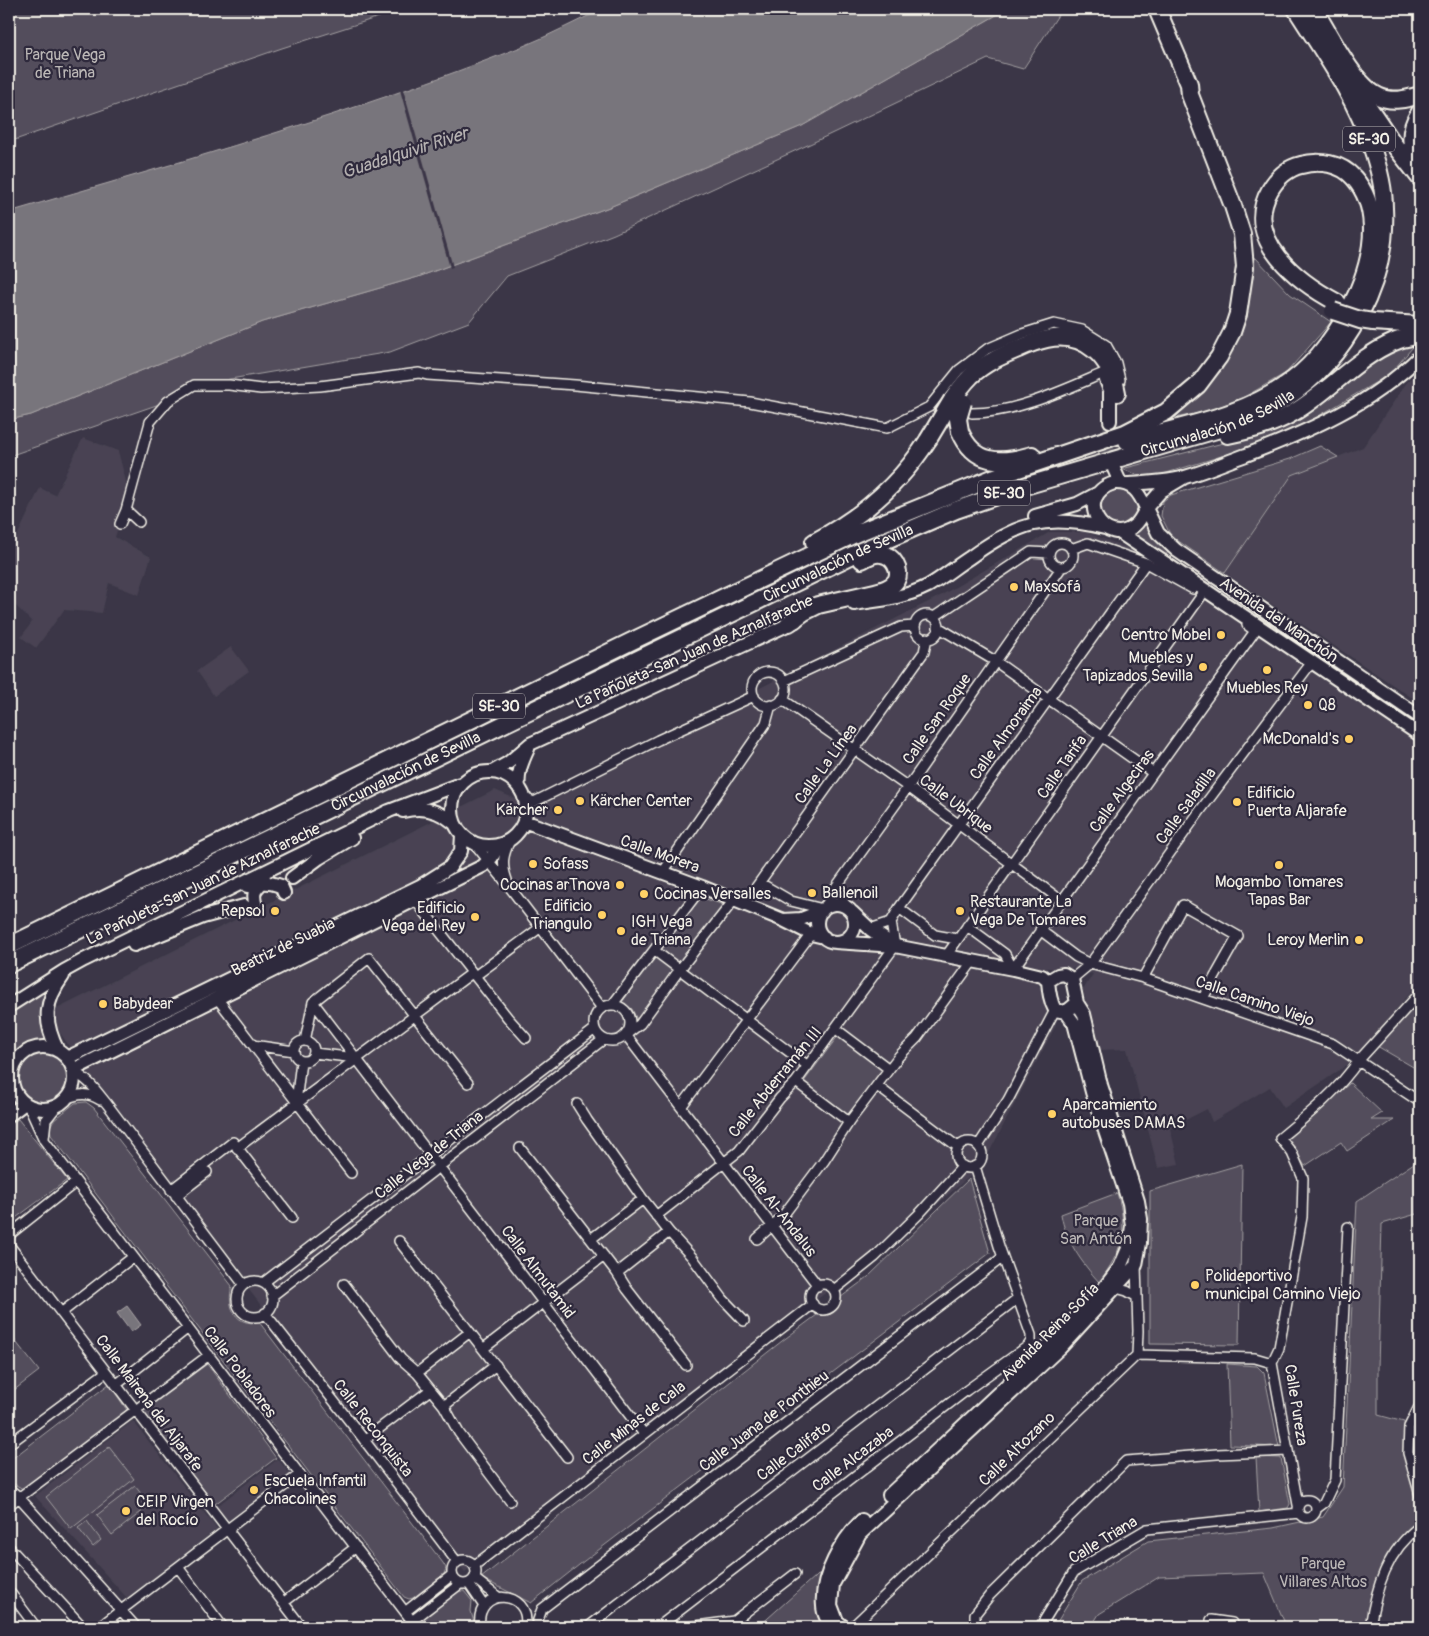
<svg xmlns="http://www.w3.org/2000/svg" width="1429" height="1636" viewBox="0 0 1429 1636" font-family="Pangolin,sans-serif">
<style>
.built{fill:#484352}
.green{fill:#534e5c;stroke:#a4a0a2}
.water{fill:#78747b;stroke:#aaa6a7}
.pier{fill:#3b3647}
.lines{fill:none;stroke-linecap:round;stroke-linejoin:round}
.secondary-tunnel{stroke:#57525f;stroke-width:12;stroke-dasharray:12 6;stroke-linecap:butt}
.street-casing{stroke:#f4f1e8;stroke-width:12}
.secondary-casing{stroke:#f4f1e8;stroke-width:16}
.highway-casing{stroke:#f4f1e8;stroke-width:20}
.street{stroke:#2f2a3d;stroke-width:9}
.secondary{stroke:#2f2a3d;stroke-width:12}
.highway{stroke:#2f2a3d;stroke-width:16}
.highway-bridge-casing{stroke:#f4f1e8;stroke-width:20;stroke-linecap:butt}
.highway-bridge{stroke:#2f2a3d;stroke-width:16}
.poi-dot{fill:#ffd166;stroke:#2f2a3d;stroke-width:2}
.labels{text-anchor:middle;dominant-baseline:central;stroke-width:4.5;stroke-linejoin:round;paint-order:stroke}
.shield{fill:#2f2a3d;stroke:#b9b5b5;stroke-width:1}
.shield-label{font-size:15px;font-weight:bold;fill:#f4f1e8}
.park-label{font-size:16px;fill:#bcb8b7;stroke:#2f2a3d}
.street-label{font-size:16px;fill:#f4f1e8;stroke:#2f2a3d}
.poi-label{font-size:16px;fill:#f4f1e8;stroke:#2f2a3d;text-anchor:start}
.water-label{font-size:18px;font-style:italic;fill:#b6b2b2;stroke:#2f2a3d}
</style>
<rect width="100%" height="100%" fill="#3b3647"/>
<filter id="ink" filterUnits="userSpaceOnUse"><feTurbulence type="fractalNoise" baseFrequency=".02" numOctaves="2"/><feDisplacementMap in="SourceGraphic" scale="10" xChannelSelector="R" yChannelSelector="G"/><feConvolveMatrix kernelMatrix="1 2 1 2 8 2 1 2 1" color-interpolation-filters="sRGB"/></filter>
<g filter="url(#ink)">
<!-- built -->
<path class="built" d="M1420,372V703L1225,573L1292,475L1363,447L1407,382Z
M83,438L118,451L129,493L115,537L151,557L139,595L109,583L102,613L64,610L36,648L21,637L32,622L9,599V558L10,551L40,488L55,495Z
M1050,532H1085L1142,553L1420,741V981L1377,1033L1347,1065L1284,1108L1270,1087L1212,1122L1207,1109L1170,1128L1179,1164L1158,1168L1127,1049L1099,1050L1083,990L1093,974L1073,968H1027L1042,990L1056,1025L982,1166L936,1205L790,1321L465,1572L129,1133L47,1014L495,790L534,807L781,677L940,596Z
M231,647L249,671L214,696L197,671Z
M133,1421L217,1529L127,1598L35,1496Z
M278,1459L290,1474L228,1522L217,1506Z"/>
<!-- green -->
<path class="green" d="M9,9H404L282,48L9,142Z
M1007,9H1062L1023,69L988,59L812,143L614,234L507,276L469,322L390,352L195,385L168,401L9,456V420L31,415L262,322L418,277L612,206L802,126Z
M1255,257L1290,294L1331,322L1286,373L1246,396L1209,411L1175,418L1222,370L1247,317Z
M1418,341L1390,374L1283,437L1147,479L1122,469L1258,434L1291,421L1369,366L1403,346Z
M1320,446L1338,457L1292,475L1225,573L1171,536L1161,516L1163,501L1171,495L1290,459Z
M1101 508a18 18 0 1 1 36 0a18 18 0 1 1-36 0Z
M1148,521L1157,542L1168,552L1165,556L1132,535L1141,529Z
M700,897L724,905L680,964L660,950Z
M656,956L674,970L638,1022L632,1009L622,1002Z
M50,987L48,1042L29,1044L9,1062V1014Z
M1420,997V1071L1377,1046Z
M838,1036L883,1070L848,1117L803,1083Z
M19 1078a24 24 0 1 1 48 0a24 24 0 1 1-48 0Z
M1350,1083L1382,1113L1371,1120H1394L1347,1151L1341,1142L1305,1166L1287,1138Z
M86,1102L94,1108L232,1286C226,1307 236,1327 259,1322L443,1563L446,1568L444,1574L413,1598L409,1599L404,1597L51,1135L50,1127L53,1121L75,1103Z
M18,1119L67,1180L9,1223V1126Z
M1420,1159V1213L1382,1224L1378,1368V1415L1404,1422L1406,1463L1420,1506V1521L1384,1570L1370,1602L1372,1616L1371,1627H1294L1286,1626L1264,1573L1159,1577L1099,1614L1091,1627H1054L1082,1581L1148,1541L1273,1528L1323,1517L1343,1487L1357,1201Z
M1242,1164L1239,1345L1150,1344V1191Z
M969,1179L990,1253L584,1561L531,1603L481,1578L782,1341L868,1277Z
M1117,1193C1129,1231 1122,1251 1099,1282C1082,1263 1065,1240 1061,1214Z
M643,1203L666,1231L618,1269L595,1240Z
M9,1333L39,1371L9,1394Z
M470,1335L492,1364L444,1402L422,1373Z
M207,1364L276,1458L215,1504L142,1412Z
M1227,1364L1257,1366L1264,1373L1279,1447L1230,1445Z
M109,1384L127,1410L23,1489L9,1481V1461Z
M109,1447L134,1479L71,1529L46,1497Z
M1256,1457L1281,1458L1290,1504L1288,1508L1259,1512Z
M135,1486L150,1505L112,1535L97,1515Z
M87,1521L101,1540L93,1547L78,1528Z
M818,1575L821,1576C814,1596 816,1607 822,1627H758L814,1577V1579Z
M459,1591H464L472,1601L471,1611L475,1627H408Z"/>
<!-- water -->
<path class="water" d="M603,9H1007L802,126L612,206L418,277L262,322L31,415L9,420V212C181,162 354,113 521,47C549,36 576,21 603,9Z
M127,1306L141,1325L131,1332L117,1313Z"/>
<!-- pier -->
<path class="pier" d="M403,89L453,267L450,268L400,90Z"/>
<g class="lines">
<!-- secondary-tunnel -->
<path class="secondary-tunnel" d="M1106,472L1110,421"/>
<!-- street casing -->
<g class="street-casing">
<path id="street" d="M972,413C1016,413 1064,390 1104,373
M139,522L126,510L150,422L168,401L194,385H229L261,389L320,386L419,373L427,375L575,385L750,402L887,428L929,407L959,370L987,349L1022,334L1054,324L1082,330L1106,345L1116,363L1120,380
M120,524L126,510
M1049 555a12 12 0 1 1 24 0a12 12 0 1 1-24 0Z
M1071,549L1088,543L1146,563L1193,589
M915 627a12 12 0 1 1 24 0a12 12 0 1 1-24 0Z
M934,617L1031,552L1049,553
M938,627L995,661L1153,773
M752 689a17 17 0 1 1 34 0a17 17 0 1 1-34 0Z
M784,681L901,627L915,626
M782,699L908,787L1062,901
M524,798L534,802L658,740L754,696
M474,843L508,885L602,1008
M663,872L766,723L771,705
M507,880C501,864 503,855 510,840
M760,883L791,901L823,909
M836,887L847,908
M415,900L508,1018L526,1038
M744,904L924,652L927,638
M825,907L836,887L908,787L1061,568
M899,908L935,935L957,939
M891,922L899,908L1146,563
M967,926L1005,954L1013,969L1255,631L1247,625
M870,929L891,922
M1040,930L1076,957L1090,964L1200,811L1312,662
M655,951L808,1066
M946,956L1202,595
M475,976L541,927
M1143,978L1183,905L1238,936L1203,998
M1072,979L1090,964L1143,978L1333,1044L1420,1102
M217,998L351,1173
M313,1002L644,1434
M613,1004L702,887
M594 1023a18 18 0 1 1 36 0a18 18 0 1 1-36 0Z
M836,1029L889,1069
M627,1034L640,1024L680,969L734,900
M626,1035L818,1286
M294 1051a10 10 0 1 1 20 0a10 10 0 1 1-20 0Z
M305,1041L313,1002L369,958L468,1083
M253,1045L294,1051
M314,1053L356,1058
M73,1072C88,1078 97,1092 107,1104L244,1285
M796,1082L849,1122L899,1056L917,1038L972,962
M877,1086L958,1147
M65,1099C79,1094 87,1092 100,1100
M296,1103L301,1061
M577,1104L587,1120L643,1199L669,1232L692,1257L723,1299L744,1321
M28,1105L44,1140L412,1621
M681,1107L811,934
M44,1138L46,1120L57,1106
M956 1155a13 13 0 1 1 26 0a13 13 0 1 1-26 0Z
M978,1146L1008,1100L1055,1010
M237,1148L472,973
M520,1148L617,1273L627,1289L686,1365
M171,1190L233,1142L292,1218
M176,1196L207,1172
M656,1216L739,1151L780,1098L796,1082L895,946L891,922
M9,1235L76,1182
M591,1239L643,1199
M757,1239L782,1217L824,1161L849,1122
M399,1241L567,1457
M9,1245L302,1627
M617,1273L669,1232
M237 1299a18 18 0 1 1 36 0a18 18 0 1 1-36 0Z
M263,1283L595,1029
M344,1284L401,1359L417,1373L444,1406L459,1433L510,1501
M810 1297a13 13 0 1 1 26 0a13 13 0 1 1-26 0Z
M1116,1288L1127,1291L1137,1297
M834,1290L875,1257L920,1213L963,1166
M272,1296L604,1039
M61,1313L133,1257
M265,1313L358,1432L457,1562
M483,1349L604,1256
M1137,1355L1255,1358L1272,1363
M417,1373L470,1332
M116,1385L188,1328
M444,1406L496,1365
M1420,1407L1418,1409L1409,1427L1408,1453L1420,1495
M364,1440L430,1390
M9,1444L106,1372
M9,1489L18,1496L136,1627
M1298 1509a9 9 0 1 1 18 0a9 9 0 1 1-18 0Z
M9,1505L209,1355
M1298,1505L1272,1363L1279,1348L1302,1217L1303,1178L1292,1153L1280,1138C1308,1115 1338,1091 1359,1060L1420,993
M1316,1509L1324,1503L1335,1480L1348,1227
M9,1547L83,1627
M452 1572a12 12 0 1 1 24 0a12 12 0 1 1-24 0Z
M475,1565L813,1304
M178,1567L223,1627
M475,1579L498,1597
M469,1584L484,1606
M9,1591L36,1627
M283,1603L356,1547
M405,1612L452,1575
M99,1627L300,1474
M404,1627L460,1584
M480,1627C474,1586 533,1589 525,1627
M538,1627V1620L542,1609L1003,1257
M588,1627L1018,1298
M658,1627L967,1390L1028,1346L1031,1341V1335L999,1246L975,1166
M689,1627L734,1621L795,1574
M852,1627L1137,1355L1138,1331L1136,1265
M975,1627V1614L990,1595L1126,1461L1217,1454L1287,1451
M1040,1627L1074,1572L1147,1529L1299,1513
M1211,1627V1620L1232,1623
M1370,1627C1376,1587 1387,1551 1420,1526"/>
</g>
<!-- secondary casing -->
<g class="secondary-casing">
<path id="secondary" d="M1106,380L1110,390V421
M1114,469L1120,482
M1183,478L1161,491L1146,508L1158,533L1176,550L1420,717
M1114,483C1133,482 1139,493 1146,508C1143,514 1140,521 1135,525C1106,551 1071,497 1114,483Z
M1128,484C1147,483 1167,482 1185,477C1206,471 1226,462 1246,455C1309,431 1372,404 1420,356
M1035,516L1077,504L1098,493
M1119,532L1420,735
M854,604C880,600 904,598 928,586C942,578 955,567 969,558C1017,523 1046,513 1105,528
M452 809a37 37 0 1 1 74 0a37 37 0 1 1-74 0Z
M492,772L508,763L530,744L796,621
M519,788C517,773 522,762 528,749
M403,811C422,806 439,810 454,823
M524,821L702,887L783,920L811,934L824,937
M292,878L319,858L352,838
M247,886C258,881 270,882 281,886L284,893
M817 923a19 19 0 1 1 38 0a19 19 0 1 1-38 0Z
M256,907C252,892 254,890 265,880
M852,912L870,929L893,945
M783,920L801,919L822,911
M835,942L895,946L1013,969L1042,976L1048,981
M134,945L203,917L244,906
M1064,974L1072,979L1077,1003L1066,1012L1055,1010C1050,1001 1049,992 1048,981L1058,975Z
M9,1006L64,971L84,960L389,811L460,784
M12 1078a31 31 0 1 1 62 0a31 31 0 1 1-62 0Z
M58,1051C43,1021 44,1002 63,976
M67,1058L420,886L450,867L461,851L462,835
M73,1070L483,866L492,857L499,845
M9,1115L25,1103
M889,1495L1055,1340L1104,1288L1120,1267L1129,1246L1132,1226L1129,1203L1092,1092L1074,1023L1066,1012
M832,1627C828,1622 823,1613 823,1606C820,1578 842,1539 862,1520
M844,1627L837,1621L831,1605L833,1584L860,1534L1061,1347L1136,1265L1140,1243L1141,1219L1138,1201L1101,1085L1084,1014L1077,1003"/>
</g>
<!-- highway casing -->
<g class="highway-casing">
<g id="highway">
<path d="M1314,9C1329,33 1353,84 1378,96C1391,103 1407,99 1420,95"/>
<path d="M1354,86L1395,146L1420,178"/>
<path d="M1420,112C1408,130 1409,149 1420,167"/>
<path d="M1373,322L1420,325"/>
<path d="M952,400C958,391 964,383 971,376C985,363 1001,356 1018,349C1027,345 1037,341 1047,339C1085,331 1111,358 1117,393"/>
<path d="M960,431C974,465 1001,464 1032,455"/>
<path d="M1228,435C1251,430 1273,425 1293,413C1329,392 1356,358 1394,342C1402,338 1412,337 1420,335"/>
<path d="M1127,441C1187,425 1252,415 1301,373C1346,334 1401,231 1354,178C1341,163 1319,160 1301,165C1288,168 1277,178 1270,190C1241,240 1300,283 1338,303"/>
<path d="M814,542C860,518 900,484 928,440"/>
<path d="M789,623L804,612L818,605L875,592C883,590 891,588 896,581C902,570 893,555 881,554C875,553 867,557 862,560"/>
<path d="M9,946L630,642L857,533L995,477L1125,433L1166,412L1198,385L1219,357L1232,332L1238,314L1245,267L1242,234L1233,206L1190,95L1189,84L1157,9"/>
<path id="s1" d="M9,964L863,550L956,510L1025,486L1230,426C1249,418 1268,410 1285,399C1346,359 1388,283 1384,208C1384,187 1378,165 1371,145C1355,96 1323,52 1296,9"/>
</g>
</g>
<!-- street -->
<use href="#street" class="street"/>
<!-- secondary -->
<use href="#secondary" class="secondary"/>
<!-- highway -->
<use href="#highway" class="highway"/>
<!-- highway-bridge casing -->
<g class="highway-bridge-casing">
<path id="highway-bridge" d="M1333,311L1360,320L1373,322
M960,431L958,419L963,402
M928,440L952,400"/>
</g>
<!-- highway-bridge -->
<use href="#highway-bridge" class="highway-bridge"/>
</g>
</g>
<!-- markers -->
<g class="poi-dot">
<circle cx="1014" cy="587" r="5"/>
<circle cx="1221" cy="635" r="5"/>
<circle cx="1203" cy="667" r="5"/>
<circle cx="1267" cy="670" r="5"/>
<circle cx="1308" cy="705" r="5"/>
<circle cx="1349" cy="739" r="5"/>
<circle cx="580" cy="801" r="5"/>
<circle cx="1237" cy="802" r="5"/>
<circle cx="558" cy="810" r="5"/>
<circle cx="533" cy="864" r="5"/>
<circle cx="1279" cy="865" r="5"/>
<circle cx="620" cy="885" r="5"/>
<circle cx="812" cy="893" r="5"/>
<circle cx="644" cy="894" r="5"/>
<circle cx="275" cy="911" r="5"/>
<circle cx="960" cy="911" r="5"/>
<circle cx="602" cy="915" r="5"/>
<circle cx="475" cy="917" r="5"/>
<circle cx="621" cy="931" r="5"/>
<circle cx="1359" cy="940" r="5"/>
<circle cx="103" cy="1004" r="5"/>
<circle cx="1052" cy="1114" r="5"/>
<circle cx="1195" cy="1285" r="5"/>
<circle cx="254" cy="1490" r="5"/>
<circle cx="126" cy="1511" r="5"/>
</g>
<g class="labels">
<!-- shield labels -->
<g class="shield">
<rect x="1343" y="126.5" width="52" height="25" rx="4"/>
<rect x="978" y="480.5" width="52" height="25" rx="4"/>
<rect x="473" y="693.5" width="52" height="25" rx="4"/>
</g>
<g class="shield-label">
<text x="1369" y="139">SE-30</text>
<text x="1004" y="493">SE-30</text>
<text x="499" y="706">SE-30</text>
</g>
<!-- park labels -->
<g class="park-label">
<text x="65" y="55">Parque Vega<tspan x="65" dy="18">de Triana</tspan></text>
<text x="1096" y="1221">Parque<tspan x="1096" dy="18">San Antón</tspan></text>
<text x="1323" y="1564">Parque<tspan x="1323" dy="18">Villares Altos</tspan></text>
</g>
<!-- street labels -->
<g class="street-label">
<text stroke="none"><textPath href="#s1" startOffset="1326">Circunvalación de Sevilla</textPath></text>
<text stroke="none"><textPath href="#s1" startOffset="921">Circunvalación de Sevilla</textPath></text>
<text transform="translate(1279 620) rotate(34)">Avenida del Manchón</text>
<text transform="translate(694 652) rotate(-24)">La Pañoleta-San Juan de Aznalfarache</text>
<text transform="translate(937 719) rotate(-55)">Calle San Roque</text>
<text transform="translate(1006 733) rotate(-54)">Calle Almoraima</text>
<text transform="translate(826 764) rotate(-54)">Calle La Línea</text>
<text transform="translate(1062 767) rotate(-55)">Calle Tarifa</text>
<text stroke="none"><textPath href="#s1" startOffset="441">Circunvalación de Sevilla</textPath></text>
<text transform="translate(1122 791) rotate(-54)">Calle Algeciras</text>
<text transform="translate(956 804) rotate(37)">Calle Ubrique</text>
<text transform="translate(1186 806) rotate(-54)">Calle Saladilla</text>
<text transform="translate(660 854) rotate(20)">Calle Morera</text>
<text transform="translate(203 884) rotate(-26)">La Pañoleta-San Juan de Aznalfarache</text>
<text transform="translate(283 947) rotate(-26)">Beatriz de Suabia</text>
<text transform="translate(1255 1001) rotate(19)">Calle Camino Viejo</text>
<text transform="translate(775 1082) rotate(-51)">Calle Abderramán III</text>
<text transform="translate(429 1155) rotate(-38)">Calle Vega de Triana</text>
<text transform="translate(779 1211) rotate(52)">Calle Al-Andalus</text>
<text transform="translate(538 1272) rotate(53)">Calle Almutamid</text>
<text transform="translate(1050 1332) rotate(-45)">Avenida Reina Sofía</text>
<text transform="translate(240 1372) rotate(53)">Calle Pobladores</text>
<text transform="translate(149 1403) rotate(53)">Calle Mairena del Aljarafe</text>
<text transform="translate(1296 1405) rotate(81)">Calle Pureza</text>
<text transform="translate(764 1421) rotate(-37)">Calle Juana de Ponthieu</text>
<text transform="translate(634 1423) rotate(-38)">Calle Minas de Cala</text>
<text transform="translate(373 1428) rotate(52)">Calle Reconquista</text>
<text transform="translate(1017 1449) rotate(-44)">Calle Altozano</text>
<text transform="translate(794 1451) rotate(-37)">Calle Califato</text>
<text transform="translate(853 1459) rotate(-37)">Calle Alcazaba</text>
<text transform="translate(1103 1540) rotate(-31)">Calle Triana</text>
</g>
<!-- poi labels -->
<g class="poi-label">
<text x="1024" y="587">Maxsofá</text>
<text x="1211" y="635" text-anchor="end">Centro Mobel</text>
<text x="1193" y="658" text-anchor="end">Muebles y<tspan x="1193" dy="18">Tapizados Sevilla</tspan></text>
<text x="1267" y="688" text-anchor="middle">Muebles Rey</text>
<text x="1318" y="705">Q8</text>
<text x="1339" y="739" text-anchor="end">McDonald's</text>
<text x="1247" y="793">Edificio<tspan x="1247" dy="18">Puerta Aljarafe</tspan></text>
<text x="590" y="801">Kärcher Center</text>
<text x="548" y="810" text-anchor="end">Kärcher</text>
<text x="543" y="864">Sofass</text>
<text x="1279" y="882" text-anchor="middle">Mogambo Tomares<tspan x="1279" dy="18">Tapas Bar</tspan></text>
<text x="610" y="885" text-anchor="end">Cocinas arTnova</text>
<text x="822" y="893">Ballenoil</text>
<text x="654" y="894">Cocinas Versalles</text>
<text x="970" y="902">Restaurante La<tspan x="970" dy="18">Vega De Tomares</tspan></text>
<text x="592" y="906" text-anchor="end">Edificio<tspan x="592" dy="18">Triangulo</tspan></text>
<text x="465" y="908" text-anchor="end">Edificio<tspan x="465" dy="18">Vega del Rey</tspan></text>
<text x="265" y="911" text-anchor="end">Repsol</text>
<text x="631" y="922">IGH Vega<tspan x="631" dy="18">de Triana</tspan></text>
<text x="1349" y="940" text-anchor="end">Leroy Merlin</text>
<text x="113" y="1004">Babydear</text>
<text x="1062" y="1105">Aparcamiento<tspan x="1062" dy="18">autobuses DAMAS</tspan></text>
<text x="1205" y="1276">Polideportivo<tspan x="1205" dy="18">municipal Camino Viejo</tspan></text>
<text x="264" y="1481">Escuela Infantil<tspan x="264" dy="18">Chacolines</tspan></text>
<text x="136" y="1502">CEIP Virgen<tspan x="136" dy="18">del Rocío</tspan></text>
</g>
<!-- water labels -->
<g class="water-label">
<text transform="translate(405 153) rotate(-18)">Guadalquivir River</text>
</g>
</g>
<!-- margin -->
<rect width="1429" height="1636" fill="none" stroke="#2f2a3d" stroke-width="30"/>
<rect x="15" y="15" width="1399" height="1606" fill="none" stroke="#f4f1e8" stroke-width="2" filter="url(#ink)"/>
</svg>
